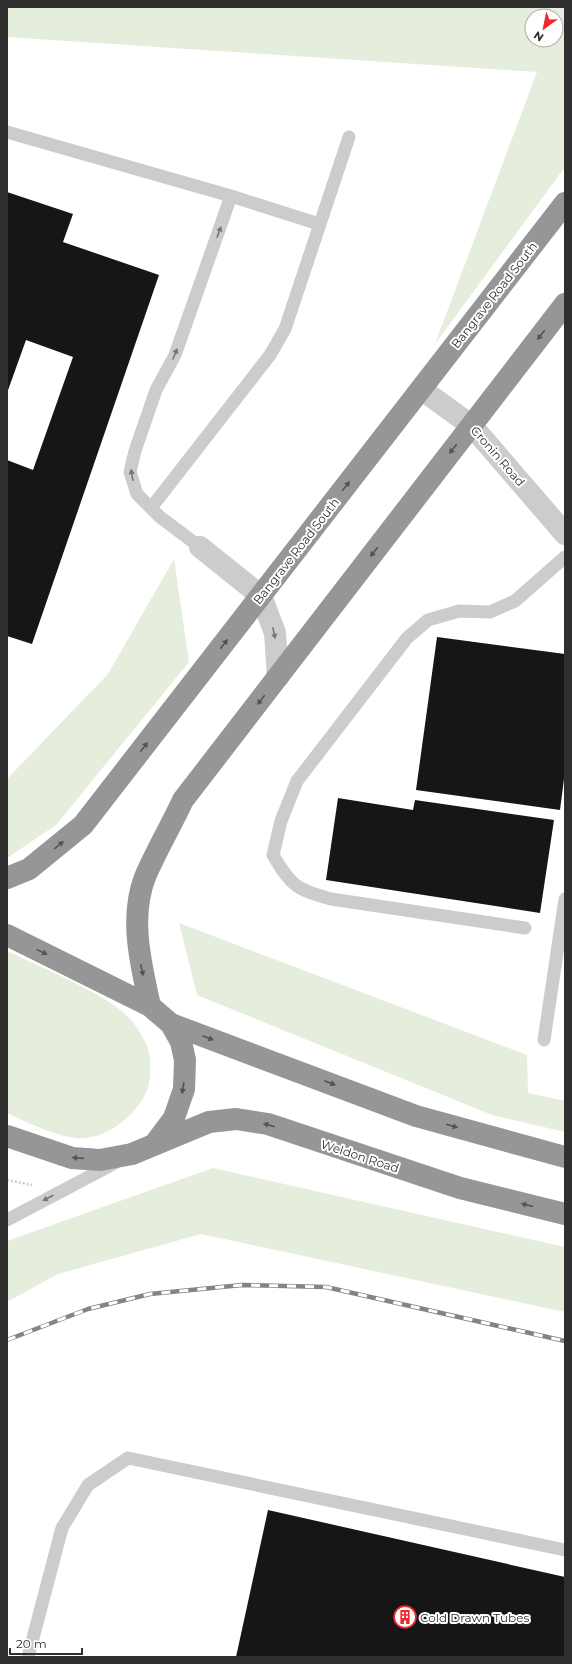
<svg xmlns="http://www.w3.org/2000/svg" width="572" height="1664" viewBox="0 0 572 1664" font-family="Montserrat,sans-serif">
<style>
.green{fill:#e5eddc;fill-rule:evenodd}
.building{fill:#161616}
.lines{fill:none;stroke-linecap:round;stroke-linejoin:round}
.path{stroke:#ccc;stroke-width:2.5;stroke-dasharray:2 2;stroke-linecap:butt}
.lane{stroke:#ccc;stroke-width:13}
.street{stroke:#ccc;stroke-width:22}
.highway{stroke:#969696;stroke-width:22}
.rail-casing{stroke:#848484;stroke-width:4.5}
.rail{stroke:#fff;stroke-width:3;stroke-dasharray:9;stroke-linecap:butt}
.oneway{fill:#767676}
.oneway2{fill:#535353}
.labels{text-anchor:middle;dominant-baseline:central;stroke-width:4;stroke-linejoin:round;paint-order:stroke}
.street-label{font-size:12px;fill:#2f2f2f;stroke:#fff}
.poi-label{font-size:12px;fill:#2f2f2f;stroke:#fff;text-anchor:start}
</style>
<rect width="100%" height="100%" fill="#fff"/>
<!-- green -->
<path class="green" d="M7,7H565V167L435,344L537,72L7,37ZM532,16H556V40H532Z
M174,559L189,662L56,825L7,858V779L108,674Z
M179,923L527,1055L528,1093L565,1101V1132L492,1115L197,995Z
M7,951C38,966 114,997 133,1022C138,1029 147,1043 149,1052C151,1062 151,1081 147,1091C136,1114 113,1134 87,1138C65,1141 28,1123 7,1113Z
M213,1168L565,1247V1312L201,1234L58,1274L7,1302V1241Z"/>
<!-- building -->
<path class="building" d="M7,192L73,214L63,242L159,275L32,644L7,636V460L33,470L73,357L26,340L7,393Z
M437,637L565,654V771L560,810L416,790Z
M338,798L413,810L415,800L554,820L540,913L326,880Z
M268,1510L565,1577V1657H236Z"/>
<g class="lines">
<!-- path -->
<path class="path" d="M7,1180L32,1185"/>
<!-- lane -->
<path class="lane" d="M7,132L231,196L319,224
M151,508L270,355L285,329L349,137
M200,547L160,517L137,494L130,472L135,451L156,390L175,355L231,196
M525,928L331,899C296,889 292,887 273,855L281,821L297,781L407,638L428,620L459,611L490,612L515,601L565,557
M544,1040L565,899
M7,1220L115,1163
M28,1657L62,1528L88,1485L128,1458L565,1550"/>
<!-- street -->
<path class="street" d="M421,389L472,426L565,534
M200,547L261,596L275,633L278,677"/>
<!-- highway -->
<path class="highway" d="M7,878L29,869L83,825L565,203
M7,935L150,1006L171,1024L181,1042L185,1060L184,1089L174,1118L156,1142
M150,1006C141,964 129,918 145,877C156,851 171,826 183,800L565,304
M171,1024L416,1116L565,1157
M7,1136L72,1158L100,1160L132,1154L209,1122L236,1119L268,1124L460,1188L565,1214"/>
<!-- rail casing -->
<g class="rail-casing">
<path id="rail" d="M7,1340L88,1309L150,1294L242,1285L326,1287L565,1341"/>
</g>
<!-- rail -->
<use href="#rail" class="rail"/>
</g>
<!-- one-way arrows -->
<defs><path id="oneway-solid" d="M-6-.8H1V-3.2L6.5 0L1 3.2V.8H-6Z"/></defs>
<g class="oneway">
<use href="#oneway-solid" transform="translate(219 232) rotate(-70)"/>
<use href="#oneway-solid" transform="translate(175 354) rotate(-67)"/>
<use href="#oneway-solid" transform="translate(132 475) rotate(-100)"/>
<use href="#oneway-solid" transform="translate(274 633) rotate(78)"/>
<use href="#oneway-solid" transform="translate(48 1198) rotate(152)"/>
</g>
<g class="oneway2">
<use href="#oneway-solid" transform="translate(541 335) rotate(128)"/>
<use href="#oneway-solid" transform="translate(453 449) rotate(128)"/>
<use href="#oneway-solid" transform="translate(346 486) rotate(-52)"/>
<use href="#oneway-solid" transform="translate(374 552) rotate(128)"/>
<use href="#oneway-solid" transform="translate(224 644) rotate(-52)"/>
<use href="#oneway-solid" transform="translate(261 700) rotate(128)"/>
<use href="#oneway-solid" transform="translate(144 747) rotate(-52)"/>
<use href="#oneway-solid" transform="translate(59 845) rotate(-39)"/>
<use href="#oneway-solid" transform="translate(42 952) rotate(26)"/>
<use href="#oneway-solid" transform="translate(142 970) rotate(77)"/>
<use href="#oneway-solid" transform="translate(208 1038) rotate(21)"/>
<use href="#oneway-solid" transform="translate(330 1083) rotate(21)"/>
<use href="#oneway-solid" transform="translate(183 1088) rotate(99)"/>
<use href="#oneway-solid" transform="translate(269 1125) rotate(-164)"/>
<use href="#oneway-solid" transform="translate(452 1126) rotate(16)"/>
<use href="#oneway-solid" transform="translate(78 1158) rotate(-176)"/>
<use href="#oneway-solid" transform="translate(527 1205) rotate(-166)"/>
</g>
<!-- icons -->
<defs>
<g id="building-ring" transform="scale(1.15)"><circle r="9.5" fill="#fff" stroke="#f0272d" stroke-width="1.5"/><path d="M-4-6H4V6H1V3H-1V6H-4ZM-2.5-4.3h1.7v1.8h-1.7ZM.8-4.3h1.7v1.8H.8ZM-2.5-1h1.7V.8h-1.7ZM.8-1h1.7V.8H.8Z" fill="#f0272d"/></g>
</defs>
<g fill-rule="evenodd">
<use href="#building-ring" x="405" y="1617"/>
</g>
<g class="labels">
<!-- street labels -->
<g class="street-label">
<text transform="translate(494 295) rotate(-52)">Bangrave Road South</text>
<text transform="translate(498 456) rotate(49)">Cronin Road</text>
<text transform="translate(296 551) rotate(-52)">Bangrave Road South</text>
<text transform="translate(360 1156) rotate(18)">Weldon Road</text>
</g>
<!-- poi labels -->
<g class="poi-label">
<text x="420" y="1617">Cold Drawn Tubes</text>
</g>
</g>
<!-- border -->
<rect width="572" height="1664" fill="none" stroke="#2f2f2f" stroke-width="16"/>
<!-- north arrow -->
<g transform="translate(544 28) rotate(213)"><circle r="19" fill="#ffffff" stroke="#acacac"/>
<path d="M0-3L7 15L0 10L-7 15Z" fill="#f0272d"/>
<text y="-6" font-size="11" font-weight="bold" text-anchor="middle" fill="#2f2f2f">N</text>
</g>
<!-- scale -->
<path d="M10 1648v6h72v-6" fill="none" stroke="#2f2f2f" stroke-width="2"/>
<text x="16" y="1648" font-size="12" fill="#2f2f2f" stroke="#ffffff" stroke-width="3" paint-order="stroke">20 m</text>
</svg>
